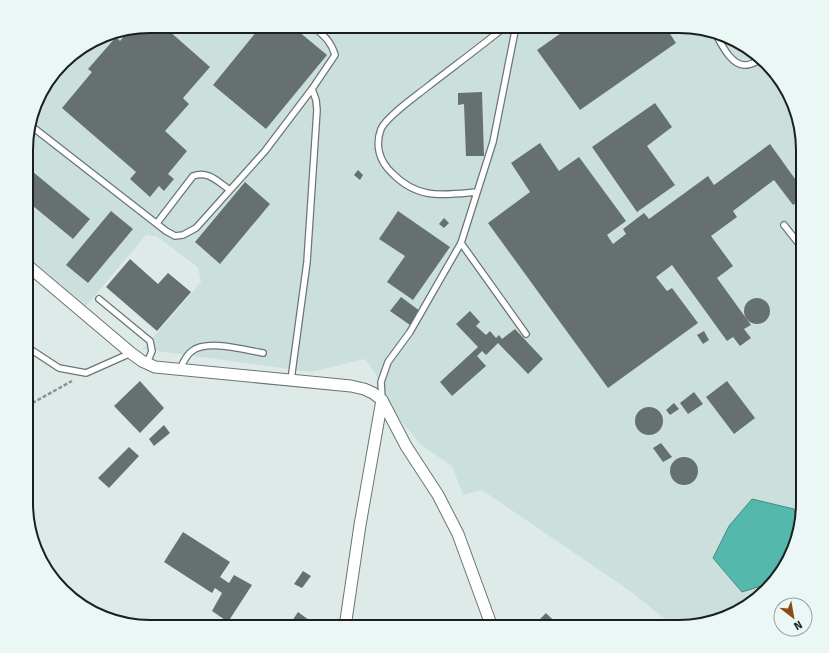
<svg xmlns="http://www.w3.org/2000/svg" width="829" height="653" viewBox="0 0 829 653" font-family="'Fira Sans',sans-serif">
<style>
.built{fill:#cbe0dd}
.water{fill:#55b8ad;stroke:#448a82}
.building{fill:#66716f}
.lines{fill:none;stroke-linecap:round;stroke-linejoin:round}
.service-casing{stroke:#6b7674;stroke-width:8}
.minor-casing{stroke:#6b7674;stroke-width:13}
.path{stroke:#8a9392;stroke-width:2.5;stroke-dasharray:4 2;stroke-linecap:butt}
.service{stroke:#fff;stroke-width:5.5}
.minor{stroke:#fff;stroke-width:11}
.rim{fill:none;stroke:#1b1f1f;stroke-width:2}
</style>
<rect width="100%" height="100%" fill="#deeae8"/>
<!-- built -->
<path class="built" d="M150,26H686L726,35L761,57L793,103L803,150V511L793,550L772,585L726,617L675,627L630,591L482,490L463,495L452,466L421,445L392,410L381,382L365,359L311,372L143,349L201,282L198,267L156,236L146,235L86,306L27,256V134L43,88L69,57L110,33Z"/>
<!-- water -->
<path class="water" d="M752,499L794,509L799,528L793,550L774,582L742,592L713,558L729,526Z"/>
<!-- building -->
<path class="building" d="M150,26H171L168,30L210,67L183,98L189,104L165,131L187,151L168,174L174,179L164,191L159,186L150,197L130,179L136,172L62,108L92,72L88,69L116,37L120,41L129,30Z
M261,26H292L327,55L266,129L213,85Z
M571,26H665L676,43L580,110L537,50Z
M482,92L484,156H466L464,104L458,105V93Z
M655,103L672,127L647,146L675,185L637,212L592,147Z
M540,143L559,171L579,157L626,221L607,235L613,244L626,234L623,229L644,213L649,219L708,176L714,185L770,144L803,190V197L793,205L774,180L733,211L737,217L711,236L733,266L717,278L751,325L744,329L751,338L740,346L733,337L727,341L672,265L656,277L667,291L672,288L698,323L608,388L488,223L530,192L511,163Z
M27,167L90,219L73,239L27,201Z
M358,170L363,175L360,180L354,175Z
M245,182L270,204L220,264L195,242Z
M111,211L133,229L88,283L66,265Z
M398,211L450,247L413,300L387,282L405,256L379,239Z
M444,218L449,223L444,228L439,224Z
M130,259L158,284L168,273L191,292L157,331L106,287Z
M401,297L420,311L410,325L390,311Z
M744 311a13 13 0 1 1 26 0a13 13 0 1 1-26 0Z
M470,311L480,322L476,326L486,335L490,331L496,338L499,335L502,339L515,329L543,359L528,374L498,343L486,355L482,351L477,356L486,366L452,396L440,382L478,347L456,324Z
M704,331L709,340L703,344L697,335Z
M140,381L164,408L140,433L114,406Z
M727,381L755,418L734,434L706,397Z
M694,392L703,404L688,414L680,403Z
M674,403L679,409L670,415L666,410Z
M635 421a14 14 0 1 1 28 0a14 14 0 1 1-28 0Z
M164,425L170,433L154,446L149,439Z
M661,443L672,457L663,462L653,448Z
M129,447L139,456L109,488L98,478Z
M670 471a14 14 0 1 1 28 0a14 14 0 1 1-28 0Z
M183,532L230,562L220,577L229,583L234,575L252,585L228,622L212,611L222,593L215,588L212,593L164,562Z
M303,571L311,576L302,588L294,584Z
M298,612L313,623L310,627H288Z
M546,613L550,617L561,627H532Z"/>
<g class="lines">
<!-- service casing -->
<g class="service-casing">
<path id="service" d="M715,33C721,43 730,64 744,65C750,66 757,61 762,59
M30,125L166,231L175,236L183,235L196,228L265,151L312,89L335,55C331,41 324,36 313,26
M477,192C443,195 418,200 392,173C379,161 375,145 381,129C386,117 416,96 426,88C453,67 480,47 506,26
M157,223L193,176C208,170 218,182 230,190
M784,225L803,249
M461,243L526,334
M99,299L150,341L152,351L147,363
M27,347L59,368L86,373L131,353
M180,369C183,363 186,355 192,351C207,339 245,350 263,353
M291,380L307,262L317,110L316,100L312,89
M382,399L381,382L388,362L410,332L461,243L493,142L516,26"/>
</g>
<!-- minor casing -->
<g class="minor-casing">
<path id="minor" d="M27,265L131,353L142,361L155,367L351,386L364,389L373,393L382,400L406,446L438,495L458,534L492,627
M345,627L360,525L382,400"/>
</g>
<!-- path -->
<path class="path" d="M27,406L72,381"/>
<!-- service -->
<use href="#service" class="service"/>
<!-- minor -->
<use href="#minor" class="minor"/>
</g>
<!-- crop -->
<path d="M0 0H829V653H0ZM150 33H679A117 117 0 0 1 796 150V503A117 117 0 0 1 679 620H150A117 117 0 0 1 33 503V150A117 117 0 0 1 150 33Z" fill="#ebf7f5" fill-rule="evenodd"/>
<path class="rim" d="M150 33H679A117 117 0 0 1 796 150V503A117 117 0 0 1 679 620H150A117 117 0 0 1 33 503V150A117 117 0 0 1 150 33Z"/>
<!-- north arrow -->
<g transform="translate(793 617) rotate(149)"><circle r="19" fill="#ebf7f5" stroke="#98a19f"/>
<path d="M0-3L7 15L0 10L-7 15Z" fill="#8b4918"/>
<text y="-6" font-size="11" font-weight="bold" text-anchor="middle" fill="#1b1f1f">N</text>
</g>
</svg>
